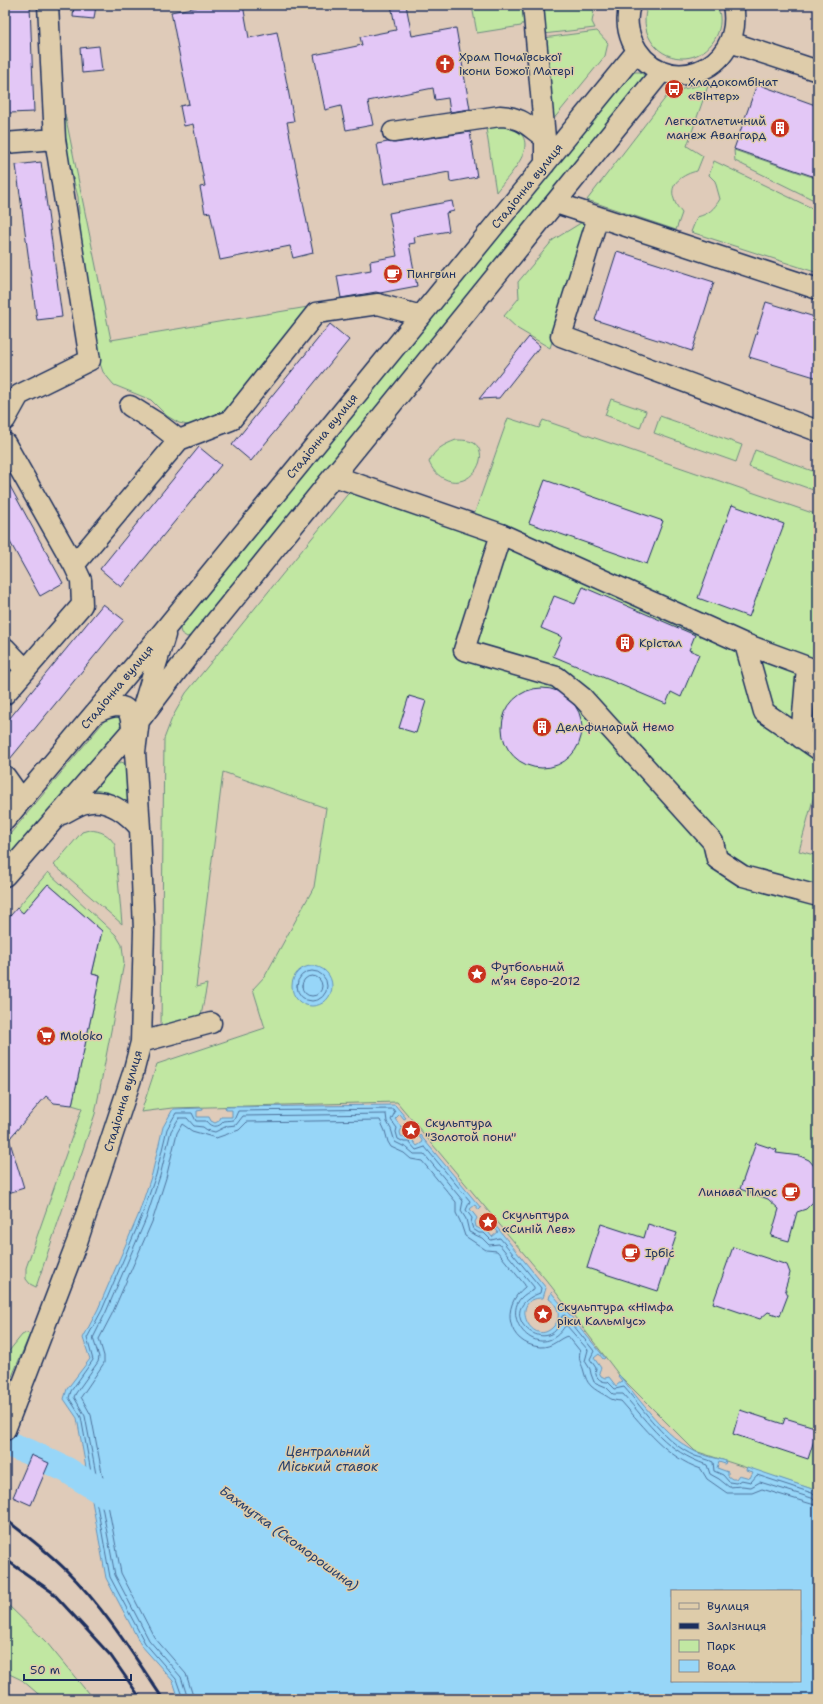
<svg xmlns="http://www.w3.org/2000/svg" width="823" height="1704" viewBox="0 0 823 1704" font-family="'Shantell Sans',sans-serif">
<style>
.green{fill:#c1e7a2;stroke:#6e8b80}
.water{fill:#97d6f8;stroke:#6593ba;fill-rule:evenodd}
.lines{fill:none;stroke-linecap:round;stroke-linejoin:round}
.shore{stroke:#4d729c;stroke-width:1}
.river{stroke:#97d6f8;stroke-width:26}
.building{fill:#e3c7f6;stroke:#1b2f5e}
.minor-casing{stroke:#1b2f5e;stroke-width:23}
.minor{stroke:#deccaa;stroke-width:20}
.rail{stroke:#1b2f5e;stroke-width:3}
.labels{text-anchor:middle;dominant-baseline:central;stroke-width:3;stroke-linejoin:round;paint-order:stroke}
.poi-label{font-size:12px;fill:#1b2f5e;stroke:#deccaa;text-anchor:start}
.street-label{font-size:12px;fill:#1b2f5e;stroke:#deccaa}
.water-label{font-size:13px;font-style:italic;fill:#27406d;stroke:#deccaa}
</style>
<rect width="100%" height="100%" fill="#dfcbb9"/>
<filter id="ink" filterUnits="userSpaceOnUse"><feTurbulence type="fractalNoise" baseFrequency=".025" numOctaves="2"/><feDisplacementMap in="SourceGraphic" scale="8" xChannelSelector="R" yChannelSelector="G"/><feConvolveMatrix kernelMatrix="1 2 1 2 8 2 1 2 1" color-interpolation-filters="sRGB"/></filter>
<g filter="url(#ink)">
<!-- green -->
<path class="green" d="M524,5L526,19L521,26L477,33L472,6Z
M540,5H595L592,22L595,28L543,34Z
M648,5H717C718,9 720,13 720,17C722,39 703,59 681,58C654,57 638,29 648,5Z
M597,31L608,43L605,56L552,121L543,38Z
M633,72H640L645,76L193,635L187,637L181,633L180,629L181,624Z
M709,83L687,146L703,156L697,171C684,174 668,183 674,199C675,204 679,209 682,213L676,230L587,200L670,92Z
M65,114L111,340L314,306L223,414L192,426L179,423L167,416L151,400L114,385L103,372L94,346L83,274L78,197L72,174L61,145L63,117Z
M506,124C547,140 511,172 496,192L486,128Z
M734,150L818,179V202L735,161Z
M714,161L818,211V273L691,232L697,217C709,214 714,209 720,199L715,181L709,175Z
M584,221L588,227L550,348L518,329L504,316L519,298L518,282L553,240Z
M611,399L646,411L640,428L605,415Z
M660,416L742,445L736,462L654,433Z
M508,418L539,428L543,420L818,515V781L799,851L818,856V1491L695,1451L619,1375L551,1286L397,1102L172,1108L141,1112L157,1064L265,1028L253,989L265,976L314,887L326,808L223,772L196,987L207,984L201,1016L161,1028L164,739L172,718L186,693L351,490L468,532Z
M456,440C462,440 468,440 474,443C492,455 470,493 443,478C436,474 432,469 429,462C435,449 443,445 456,440Z
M755,450L818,473V486L816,491L749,467Z
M111,713H118L125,725L5,866V840Z
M121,762L124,763L126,767L128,799L127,803L91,793L119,763Z
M89,830C101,831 109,834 115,845L122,924L54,865L82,832Z
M48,872L116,935L122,945L124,963L95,1114L36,1287L30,1284L26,1279V1268L82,1108L72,1105L100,976L92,974L102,931L48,884L23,913L17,908Z
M26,1333L30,1334L5,1393V1356L22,1335Z
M5,1602L47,1643L93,1699H44L22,1680L5,1672Z"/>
<!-- water -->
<path class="water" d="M292 986a20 20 0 1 1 40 0a20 20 0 1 1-40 0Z
M395,1105L406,1118L404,1119L400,1114L395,1119L402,1128L400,1132L401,1136L405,1138L410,1137L417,1146L423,1142L419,1136L420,1135L481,1208L479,1210L475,1205L470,1209L477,1218L475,1222L476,1227L480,1229L485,1228L492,1237L498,1232L494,1227L495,1225L546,1288L543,1298C507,1297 532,1351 554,1326C562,1317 558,1305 549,1299L551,1292L605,1358L603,1359L599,1354L594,1358L601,1368L599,1372L601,1376L605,1378L609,1377L616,1386L622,1381L618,1376L619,1375C641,1401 664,1436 696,1452C705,1456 716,1458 726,1461L725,1464L719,1462L717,1468L728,1472V1476L732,1479H736L739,1475L750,1478L753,1472L746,1470L747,1467L818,1491V1699H179L173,1681L141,1645L106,1578L77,1418L64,1399L67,1389L90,1359L83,1338L98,1309L138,1216L152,1174L163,1127L173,1109L203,1108V1110L197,1111V1117H209L211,1121L215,1123L219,1121L221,1117H232V1110H226L225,1107ZM672,1591H800V1681H672Z"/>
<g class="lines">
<!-- shore -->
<path class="shore" d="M297 986a15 15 0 1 1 30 0a15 15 0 1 1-30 0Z
M302 986a10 10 0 1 1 20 0a10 10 0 1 1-20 0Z
M183,1699L176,1679L145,1643L110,1577L81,1417L69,1398L71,1391L93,1360L87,1338L102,1310L141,1218L156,1175L167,1129L176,1113H192L196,1121H206C211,1128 219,1128 224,1121L234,1120L238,1111L393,1109L395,1112L391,1120L397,1128L396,1132L398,1139L404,1142H409L416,1150L425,1147L470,1201L466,1210L472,1218L471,1223L473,1229L479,1233H484L491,1240L500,1238L541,1288L540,1293C487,1312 553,1364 562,1316L565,1315L594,1351L590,1359L596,1368C594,1376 599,1382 608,1382L615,1389L624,1387C645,1411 665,1443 695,1456C701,1458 707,1459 713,1462L714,1471L723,1475L729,1482L736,1483L741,1480L751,1482L757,1475L818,1495
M188,1699L181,1677L149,1640L115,1575L85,1416L74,1397L76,1393L98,1362L99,1357L93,1338L106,1312L146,1219L160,1176L171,1131L179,1118H187L194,1126L203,1127L207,1130L215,1132L227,1126L236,1125L243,1116L386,1114L387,1122L391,1129L395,1142L407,1148L414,1154H424L463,1201L461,1211L466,1219L469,1232L482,1238L489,1245L499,1244L534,1287V1290C489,1305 537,1370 565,1326H567L588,1350L585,1361L590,1369L591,1374L594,1382L606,1387L613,1394H623C650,1425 666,1451 707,1465L710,1474L719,1479L729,1487L742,1486L751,1487L760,1482L818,1500
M194,1699L186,1674L154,1637L121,1573L91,1415L81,1397L104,1363V1356L99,1339L112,1314L152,1222L166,1178L177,1133L182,1124L192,1131L216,1138L239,1130L247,1122L380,1120L385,1131L388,1142L391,1147L404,1153L411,1159L422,1161L456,1202V1213L460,1221L465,1236L486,1250L497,1251L525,1285V1287C500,1306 507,1344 540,1347C553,1348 560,1337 568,1336L580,1351C578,1362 582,1363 584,1372C587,1384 591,1387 601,1393C611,1398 609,1400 621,1401C645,1428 666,1457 701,1469L707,1479L727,1493H752L762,1489L818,1506"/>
<!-- river -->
<path class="river" d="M5,1443L29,1452L67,1470L105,1494L120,1497"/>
</g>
<!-- building -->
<path class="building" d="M5,5H30L34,112L9,113Z
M74,5H96L94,19L73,17Z
M196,5H243L249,38L277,32L294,121L287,122L313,253L293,258L290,246L220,260L210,212L205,213L200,187L205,186L193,124L184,126L180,106L189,104L171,12L197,7Z
M391,5H406L412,36L456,28L470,109L450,112L448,98L435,100L433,88L368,101L373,125L346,130L341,106L325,110L314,55L362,45L360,37L396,30Z
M99,46L102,71L82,73L80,48Z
M757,84L818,106V178L734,149Z
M470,132L477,177L450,182L449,172L384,184L377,144L388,142L395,143Z
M41,162L62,317L37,320L16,165Z
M452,201L454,211L446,213L449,231L414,237L415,243L409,244L417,286L380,293L376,292L341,298L337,276L371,270L370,261L397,256L389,213Z
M617,251L714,282L692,351L595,320Z
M766,302L818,318V378L749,357Z
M330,324L349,340L251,461L232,445Z
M529,337L540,346L499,398L479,399Z
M199,447L221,465L121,587L100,569Z
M5,477L63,583L40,596L5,533Z
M545,480L663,521L647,564L529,523Z
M732,505L784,524L749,617L698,598Z
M583,587L695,635L689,650L699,654L681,697L671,692L666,704L553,656L562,637L541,628L554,596L575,604Z
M103,604L124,620L5,765V724Z
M502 728a40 40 0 1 1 80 0a40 40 0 1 1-80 0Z
M409,696L426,701L416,733L399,728Z
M48,884L102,931L92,974L100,976L72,1105L54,1103L46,1096L9,1139L24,1188L5,1194V922L17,908L23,913Z
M756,1143L777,1150L776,1153L800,1156L809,1160L815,1167L818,1173V1194L813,1202L806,1209L797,1212L789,1241L771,1236L779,1209L768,1199L740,1189Z
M601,1224L644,1238L648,1224L677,1233L658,1291L587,1268Z
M733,1247L787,1265L790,1273L785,1289L788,1295L780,1316L768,1312L760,1319L713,1303Z
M740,1410L783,1424L785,1418L818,1428L808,1459L733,1434Z
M31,1455L49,1463L31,1505L13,1497Z"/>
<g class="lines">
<!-- minor casing -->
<g class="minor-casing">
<path id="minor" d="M48,5L55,139
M533,5L545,138V164
M630,5C626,17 627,29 632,41C659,102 746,73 733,5
M730,42L818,71
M393,132L500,116C522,117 528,126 545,138
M5,143L55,139L90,360L19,395L5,420
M556,203L818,289
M598,217L561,336L818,431
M130,406L157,423L179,440
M5,443L74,565
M334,476L501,534L745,644L818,671
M501,534L464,650L557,677L582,697L713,842L717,859L743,876L818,896
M745,644L764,712L818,749
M5,648L26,670
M5,694L82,605L81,580L74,565L179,440L231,420L316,313L378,304L421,316
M94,714C105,708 125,699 130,716C132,722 132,730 133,736
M801,738L807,667
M5,776L22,800
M62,814C68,811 75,807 82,804C105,796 126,812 140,828
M5,820L152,645L637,51
M5,876L132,730L199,642L662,71
M141,1042L211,1023
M5,1430L77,1242L133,1073L141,1042L144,931L140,828L135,752L139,720L165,635"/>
</g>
<!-- minor -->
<use href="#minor" class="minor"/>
<!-- rail -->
<path class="rail" d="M5,1519C26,1535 47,1551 66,1570C102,1605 135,1657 163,1699
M5,1559L52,1592L111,1656L141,1699"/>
</g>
</g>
<!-- icons -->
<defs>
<g id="church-disc" transform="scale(1)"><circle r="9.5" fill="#c8321e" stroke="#deccaa"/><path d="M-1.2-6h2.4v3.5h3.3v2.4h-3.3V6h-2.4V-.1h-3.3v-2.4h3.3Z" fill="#fff"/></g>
<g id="bus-disc" transform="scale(1)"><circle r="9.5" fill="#c8321e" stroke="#deccaa"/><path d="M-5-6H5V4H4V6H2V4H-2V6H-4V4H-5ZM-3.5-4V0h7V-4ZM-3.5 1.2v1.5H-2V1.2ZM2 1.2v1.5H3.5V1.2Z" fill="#fff"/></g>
<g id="building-disc" transform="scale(1)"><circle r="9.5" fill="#c8321e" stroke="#deccaa"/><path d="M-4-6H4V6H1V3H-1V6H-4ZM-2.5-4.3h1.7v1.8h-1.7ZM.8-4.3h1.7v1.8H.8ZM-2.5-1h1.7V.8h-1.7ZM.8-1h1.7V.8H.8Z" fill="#fff"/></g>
<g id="cafe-disc" transform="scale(1)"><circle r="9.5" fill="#c8321e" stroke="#deccaa"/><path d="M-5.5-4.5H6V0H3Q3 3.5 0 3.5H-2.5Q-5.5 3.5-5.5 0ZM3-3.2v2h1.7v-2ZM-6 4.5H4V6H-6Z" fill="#fff"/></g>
<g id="sight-disc" transform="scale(1)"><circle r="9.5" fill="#c8321e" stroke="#deccaa"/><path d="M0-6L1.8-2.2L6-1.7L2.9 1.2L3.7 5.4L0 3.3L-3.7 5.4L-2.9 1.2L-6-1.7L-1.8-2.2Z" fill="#fff"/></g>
<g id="supermarket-disc" transform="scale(1)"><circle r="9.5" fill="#c8321e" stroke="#deccaa"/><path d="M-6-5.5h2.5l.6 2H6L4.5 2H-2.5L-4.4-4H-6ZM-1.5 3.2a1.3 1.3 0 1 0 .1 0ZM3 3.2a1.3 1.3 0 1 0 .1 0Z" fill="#fff"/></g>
</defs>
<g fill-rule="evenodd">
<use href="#church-disc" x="445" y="64"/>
<use href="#bus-disc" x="674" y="89"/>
<use href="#building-disc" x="780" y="128"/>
<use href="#cafe-disc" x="393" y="274"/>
<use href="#building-disc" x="625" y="643"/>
<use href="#building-disc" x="542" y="727"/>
<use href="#sight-disc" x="477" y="974"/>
<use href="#supermarket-disc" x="46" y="1036"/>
<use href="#sight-disc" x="411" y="1130"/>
<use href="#cafe-disc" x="791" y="1192"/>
<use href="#sight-disc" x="488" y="1222"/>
<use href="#cafe-disc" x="631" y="1253"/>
<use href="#sight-disc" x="543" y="1314"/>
</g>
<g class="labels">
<!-- poi labels -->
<g class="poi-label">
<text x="459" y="57">Храм Почаївської<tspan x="459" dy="14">ікони Божої Матері</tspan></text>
<text x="688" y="82">Хладокомбінат<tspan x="688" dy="14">«Вінтер»</tspan></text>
<text x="766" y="121" text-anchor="end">Легкоатлетичний<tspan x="766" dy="14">манеж Авангард</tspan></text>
<text x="407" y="274">Пингвин</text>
<text x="639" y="643">Крістал</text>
<text x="556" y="727">Дельфинарий Немо</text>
<text x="491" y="967">Футбольний<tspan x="491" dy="14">мʼяч Євро-2012</tspan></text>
<text x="60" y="1036">Moloko</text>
<text x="425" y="1123">Скульптура<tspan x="425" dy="14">"Золотой пони"</tspan></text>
<text x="777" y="1192" text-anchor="end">Линава Плюс</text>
<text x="502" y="1215">Скульптура<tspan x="502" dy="14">«Синій Лев»</tspan></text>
<text x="645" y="1253">Ірбіс</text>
<text x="557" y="1307">Скульптура «Німфа<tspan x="557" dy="14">ріки Кальміус»</tspan></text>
</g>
<!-- street labels -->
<g class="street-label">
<text transform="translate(527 186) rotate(-51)">Стадіонна вулиця</text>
<text transform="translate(322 436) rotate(-51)">Стадіонна вулиця</text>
<text transform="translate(117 687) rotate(-50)">Стадіонна вулиця</text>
<text transform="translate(123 1101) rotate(-73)">Стадіонна вулиця</text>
</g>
<!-- water labels -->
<g class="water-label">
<text x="328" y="1451">Центральний<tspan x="328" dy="15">Міський ставок</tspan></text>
<text transform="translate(289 1538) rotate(36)">Бахмутка (Скоморошина)</text>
</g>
</g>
<!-- margin -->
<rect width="823" height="1704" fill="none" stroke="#deccaa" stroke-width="20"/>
<rect x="10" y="10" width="803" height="1684" fill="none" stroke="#1b2f5e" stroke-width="1.5" filter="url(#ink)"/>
<!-- legend -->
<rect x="671" y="1590" width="130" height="92" fill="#deccaa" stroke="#908d8c"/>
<rect x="679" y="1603" width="20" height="6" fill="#deccaa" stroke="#908d8c"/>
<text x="707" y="1610" font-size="12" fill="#1b2f5e">Вулиця</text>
<rect x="679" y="1623" width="20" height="6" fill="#1b2f5e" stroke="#908d8c"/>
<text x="707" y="1630" font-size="12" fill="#1b2f5e">Залізниця</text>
<rect x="679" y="1640" width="20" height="12" fill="#c1e7a2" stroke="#908d8c"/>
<text x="707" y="1650" font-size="12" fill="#1b2f5e">Парк</text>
<rect x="679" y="1660" width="20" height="12" fill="#97d6f8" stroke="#908d8c"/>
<text x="707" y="1670" font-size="12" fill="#1b2f5e">Вода</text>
<!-- scale -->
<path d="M24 1674v6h107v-6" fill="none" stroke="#1b2f5e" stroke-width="2"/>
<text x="30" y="1674" font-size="12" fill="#1b2f5e" stroke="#deccaa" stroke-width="3" paint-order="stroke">50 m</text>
</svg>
